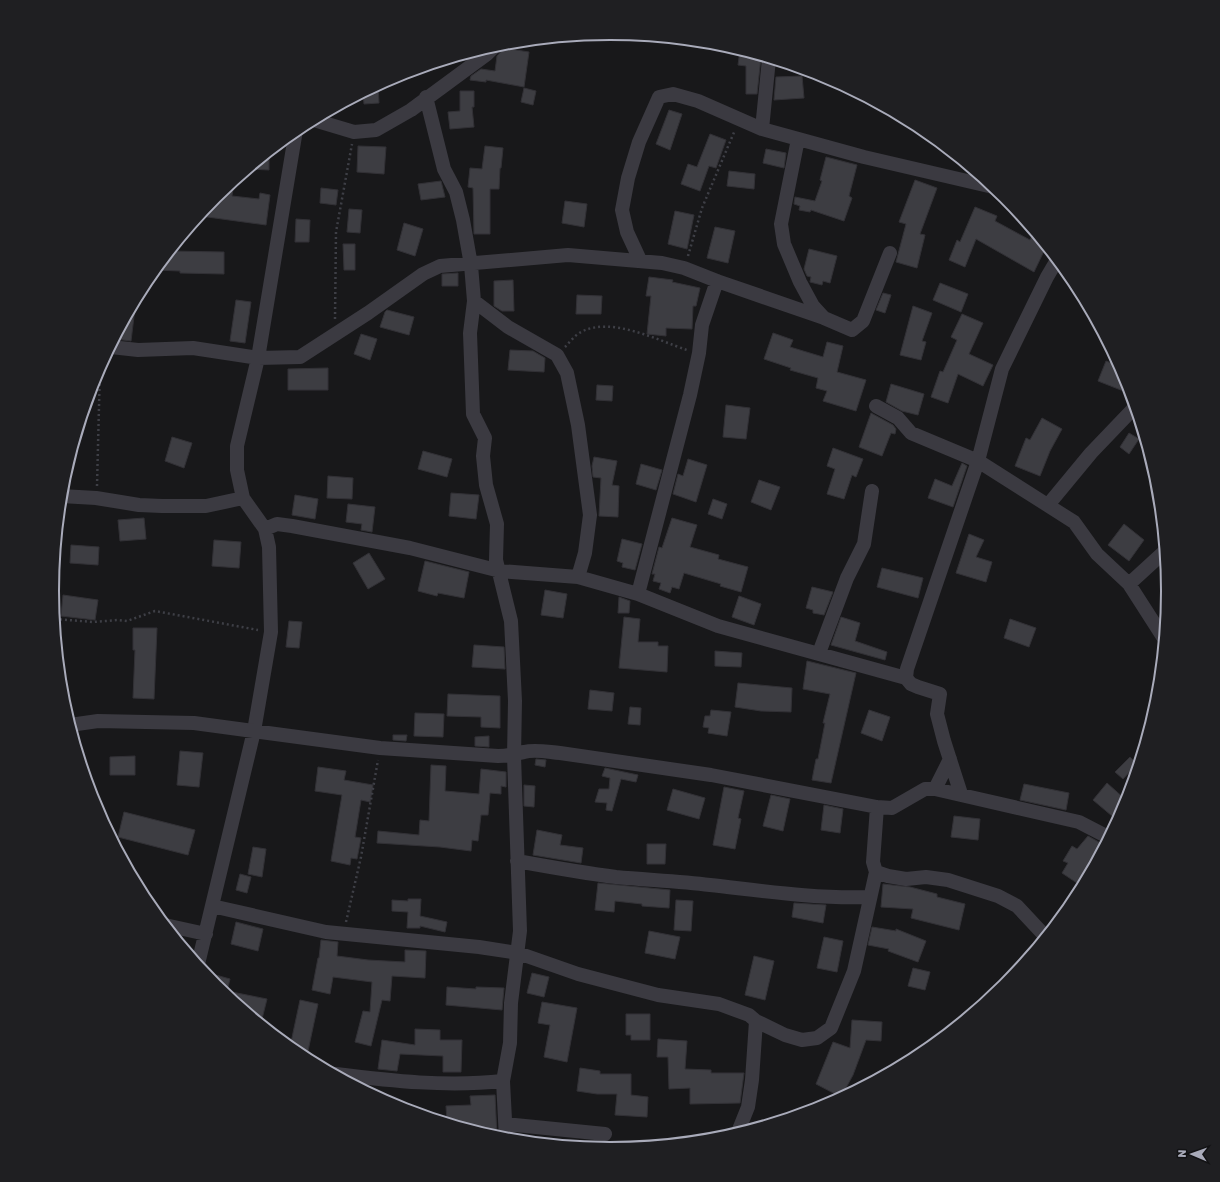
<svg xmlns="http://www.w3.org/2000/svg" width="1220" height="1182" viewBox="0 0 1220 1182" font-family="Rubik,sans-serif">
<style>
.building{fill:#3d3d42;stroke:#323136}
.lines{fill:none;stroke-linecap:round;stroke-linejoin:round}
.path{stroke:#3e3f46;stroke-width:2.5;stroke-dasharray:2 3;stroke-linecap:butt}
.street{stroke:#3b3a41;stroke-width:14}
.rim{fill:none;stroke:#a9abba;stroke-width:2}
</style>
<rect width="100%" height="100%" fill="#18181a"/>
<!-- building -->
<path class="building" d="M504,48L529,52L524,87L486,80V82L470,80L471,76L481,69L495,71L497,56Z
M740,50L761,57L757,94H746V66L738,65Z
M802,76L804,98L774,100L776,77Z
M378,85L379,103L364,104L363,93Z
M524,88L536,91L533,105L521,102Z
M460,91H474V107H472L474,127L450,129L448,112L460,111Z
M669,110L682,114L670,150L656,144Z
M710,134L726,140L716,168L709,166L700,191L681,184L688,164L697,167Z
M358,146L386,147L384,174L357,172Z
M485,146L503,148L501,168H500L499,189H490V234H474L473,188L468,187L470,168L482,169Z
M766,149L786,153L784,168L763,163Z
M269,152V170L248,169L259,161Z
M826,157L857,165L849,196L852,198L844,221L811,210L810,212L799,210L800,206L794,204L795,197L815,201L822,181L820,180Z
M729,171L755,174L754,189L727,186Z
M915,180L937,188L920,234L925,235L917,268L896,262L906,224L899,222Z
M441,181L445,197L421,200L418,184Z
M226,188L233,189L232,196L259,199L260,193L270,195L266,225L200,216L216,196Z
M321,188L338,190L336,205L320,203Z
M565,201L587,204L584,227L562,223Z
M975,207L997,216L995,221L1030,240L1034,232L1046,247L1034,272L976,239L965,267L949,260L957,240L960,242Z
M349,209L362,210L360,233L347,232Z
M675,211L694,215L687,249L668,244Z
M296,219L310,220L309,242H295Z
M404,223L423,229L415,256L397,250Z
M715,227L735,231L728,263L707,258Z
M343,244H355V270H344Z
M809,249L837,256L830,283L823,281L822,285L810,282L811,277L807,276L804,269Z
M170,251L224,252V274L180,273V271L155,270Z
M458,273V286H442V274Z
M649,277L673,280L672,282L700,288L696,306H693L692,329L666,328V336L647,334L651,296H646Z
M513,280L514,311H502L494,306V281Z
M940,283L968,294L961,312L933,300Z
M883,293L891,295L885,313L876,310Z
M577,295L602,296L601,314H576Z
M136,300L131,341L115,339L119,331Z
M236,300L251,302L245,343L230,341Z
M913,306L932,313L922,341L926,342L921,360L900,355Z
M387,310L414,317L409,335L380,327L385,312Z
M962,314L983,323L969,354L993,365L983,386L958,374L948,403L931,397L940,371L943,372L957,340L951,337Z
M773,333L793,340L790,347L823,357L827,342L843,346L837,372L866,380L856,411L823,401L827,391L816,388L818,378L790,370L791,368L764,359Z
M361,334L377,339L370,360L354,354Z
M510,350L533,351L545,358L544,372L508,370Z
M1106,361L1119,366L1126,378L1131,394L1098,381Z
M328,368V390H288V369Z
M891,384L924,394L918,415L902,411L886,402Z
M597,385L613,386L612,401L596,400Z
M726,405L750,408L746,439L723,437Z
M871,413L893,425L896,429L895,434L891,433L882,456L859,447Z
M1042,418L1062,429L1050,451L1040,476L1015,466L1026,438L1030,440Z
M1129,433L1139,439L1129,454L1120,447Z
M172,437L192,443L184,468L165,461Z
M833,448L863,459L856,477L852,475L844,499L827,494L835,469L827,466Z
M423,451L452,459L447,477L418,469Z
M594,457L617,461L612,485L619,486L618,517L599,516L601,478L593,477L592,466Z
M688,459L707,465L696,502L673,494L678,474L683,476Z
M962,463L967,466L953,507L928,498L935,479L952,486Z
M641,464L662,470L656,490L636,484Z
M328,476L353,478L352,499L327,498Z
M759,480L780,487L771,510L751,502Z
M451,493L479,495L476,519L449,516Z
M295,495L318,499L315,519L292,515Z
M713,499L727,504L722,519L708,514Z
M348,504L375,507L372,532L361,530L362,524L346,522Z
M144,518L146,539L120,541L118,520Z
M672,518L697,525L690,547L719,555L718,559L748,567L741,592L720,586L721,584L684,573L679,589L672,587L670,593L659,589L661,583L653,581L655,574H652L659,547L662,548Z
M1124,524L1144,540L1129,561L1108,545Z
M969,534L984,540L976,557L992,562L986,582L956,573Z
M622,539L642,544L635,570L622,567L623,563L617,561Z
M214,540L241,542L239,568L212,566Z
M71,545L99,547L98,565L70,563Z
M369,553L385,579L368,589L353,563Z
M425,561L469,572L464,598L438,593L437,596L418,591Z
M882,568L923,578L918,598L877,587Z
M812,587L833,592L824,615L813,613V610L806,608Z
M545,590L567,594L563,618L541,615Z
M63,595L98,600L95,620L61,616Z
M739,596L761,604L754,625L732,617Z
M619,597L630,601L629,613H618Z
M624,617L640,619L638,642H658V646H668L667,672L619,668Z
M841,617L860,623L855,641L887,652L885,660L831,645Z
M1010,619L1036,628L1029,647L1004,638Z
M289,621L302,622L299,648L286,647Z
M133,628H157L154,699L133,698L135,650H133Z
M474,645L504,647L505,669L472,667Z
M715,651L742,653L741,667L715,666Z
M807,661L856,673L831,783L812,780L816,759H818L825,723H823L830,694L803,689Z
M738,683L792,688L791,712L761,711L735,707Z
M590,690L614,693L612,711L588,709Z
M448,694L500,696V728L481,727V717L447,716Z
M630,707L641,708L640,725L628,724Z
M711,710L731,712L727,736L708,733L709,728L703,727L705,716H710Z
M869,710L890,717L882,741L861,733Z
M415,713L444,714L443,737L414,736Z
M393,735H407L406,741L393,740Z
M489,736V747L475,746V737Z
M180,751L203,753L199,787L177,785Z
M135,756V775H110V757Z
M1130,757L1137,764L1123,779L1115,772Z
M536,759L546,760L545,767L535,765Z
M431,765L446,766L445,791L479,794L481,769L506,772V787L501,786V794L490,793L488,815H481L478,841L472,840L471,851L440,847L377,843L378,831L419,835L420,820L429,821Z
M318,767L346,771L344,780L373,785L370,802L361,800L355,837L361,838L357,859L351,858L350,865L331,861L342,795L315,791Z
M605,768L638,775L636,782L621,779L612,811L606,810L607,803L595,802L599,789H609L610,778L602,776Z
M1107,783L1126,800L1112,816L1093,800Z
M1024,784L1069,793L1066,810L1020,800Z
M524,785L535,786L534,807L524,806Z
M724,787L744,791L738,818L741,819L735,849L713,845Z
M673,789L705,798L699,819L667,810Z
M771,795L790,799L783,831L763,826Z
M824,805L843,809L840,833L821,830Z
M124,812L195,830L188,855L118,837Z
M954,816L980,819L978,840L951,837Z
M537,830L562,835L560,845L583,848L581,863L533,855Z
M1088,836L1104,845L1097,858L1094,855L1077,883L1062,873L1068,863L1063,861L1072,846L1077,849Z
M647,844H666L665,864H647Z
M253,847L266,849L262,877L248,874Z
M240,874L251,877L247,893L236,890Z
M598,883L670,890L669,908L642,906V904L615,901L614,912L595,910Z
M883,884L910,887L937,894V897L965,904L959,930L911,918L913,909L881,907Z
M408,899H421L420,916L447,922L445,932L420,926V928H407L408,912L392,911V900L408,901Z
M676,900L693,901L691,931L674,930Z
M794,903L826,905L823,923L792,917Z
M236,922L263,929L258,951L231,944Z
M872,927L896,931V929L926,941L918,962L888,951L889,949L868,945Z
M649,931L680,937L675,959L645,953Z
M824,937L843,941L837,972L817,968Z
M321,940L338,942L337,956L368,960L405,962V950L426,951L425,978L392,976L390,1001L382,1000L371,1046L355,1042L363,1011L370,1012L372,982L333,977L330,994L312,990L318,958H319Z
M754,956L774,961L765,1000L745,995Z
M913,968L930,972L925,990L908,986Z
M205,972L230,979L227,991L267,999L261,1023L215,985Z
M532,973L549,977L544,997L527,993Z
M447,987L476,989V987L504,988L502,1010L446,1005Z
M300,1000L318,1004L308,1051L290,1047Z
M542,1002L577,1008L567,1062L544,1057L550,1025L538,1023Z
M626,1014H650V1040H631V1035H626Z
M852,1020L882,1022L881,1041L866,1040L853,1075L841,1097L816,1084L833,1042L850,1048Z
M415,1029L440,1030V1040H462L461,1072H443V1056L400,1054L397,1071L378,1069L382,1040L415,1045Z
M658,1039L687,1041L685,1069L711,1070V1073H744L740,1103L690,1104V1088L669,1089L668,1057H657Z
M580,1068L600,1071V1074H631V1095L648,1097L647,1117L615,1115L617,1094H597L577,1091Z
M495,1095L497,1137L447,1122L446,1106L471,1105L470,1096Z"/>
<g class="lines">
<!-- path -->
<path class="path" d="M688,256L702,208L735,130
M335,319L336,232L352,144
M565,347C570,342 575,335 581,332C611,316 657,340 687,350
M97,486L100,367
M55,619L93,622L118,620L127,621L155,611L258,630
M346,922L361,857L378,760"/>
<!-- street -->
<path class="street" d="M426,97L444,169L456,192L463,220L471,265L474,301L508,327L557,355L567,373L578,425L590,515L585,553L578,577L638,594L718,626L906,678
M314,120L354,132L376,130L411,110L487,54L496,45
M762,129L769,59
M798,139L781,224L784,244L800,282L813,306L824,318L852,330L863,321L890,253
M640,260L627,232L622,210L628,178L639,142L659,97L673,94L698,101L762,129L864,157L993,187
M474,301L470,333L473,414L485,438L483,456L486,485L497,524L496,560L511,621L515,701L514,756L520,931L511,1003L510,1043L503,1081L506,1139
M111,347L138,350L193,348L258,358L300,357L368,313L423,274L440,266L568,255L662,263L684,268L717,281L824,318
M876,406L898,418L911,433L978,461L1074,522L1097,554L1129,584L1163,637
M61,496L96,498L139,505L162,506H206L243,498
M1048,505L1091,453L1135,407
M265,529L277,524L292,526L410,548L500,571L578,577
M1129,584L1164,552
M638,594L690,395L699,353L702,325L717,281
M819,653L847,578L864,544L872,491
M70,725L98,721L194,723L380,748L498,756C510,756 513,754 524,752C535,749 548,752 560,753L711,775L877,807L892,808L925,789H935L1079,822L1108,837
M935,789L950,759
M961,794L944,741L937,714L940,694L918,687L911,684L906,678L907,669L978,461L1002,369L1047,277L1057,260
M877,807L873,862L876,872L888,876L906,879L926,877L948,880L998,896L1017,906L1045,936
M517,861C550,867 583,873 616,877C647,880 679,881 710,885C764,891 817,899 870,897
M212,906L326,932L479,947L518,953L578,974L658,995L719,1004L749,1015L756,1021L785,1035L802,1040L817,1038L831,1028L854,971L876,872
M165,925L206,934
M198,964L254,731L271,632L269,547L265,529L243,498L237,470V446L258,358L296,130
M336,1074C392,1081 447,1087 503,1081
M506,1124L605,1134
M738,1132L748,1107L752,1080L756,1021"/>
</g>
<!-- crop -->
<path d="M0 0H1220V1182H0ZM59 591a551 551 0 1 1 1102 0a551 551 0 1 1-1102 0Z" fill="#1f1f22" fill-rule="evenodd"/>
<path class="rim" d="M59 591a551 551 0 1 1 1102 0a551 551 0 1 1-1102 0Z"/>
<!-- north arrow -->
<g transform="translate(1192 1154) rotate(272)" stroke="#131315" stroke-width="3" paint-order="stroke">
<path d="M0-3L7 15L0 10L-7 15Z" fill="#a9abba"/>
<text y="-6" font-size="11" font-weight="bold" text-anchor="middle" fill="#a9abba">N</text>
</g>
</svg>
